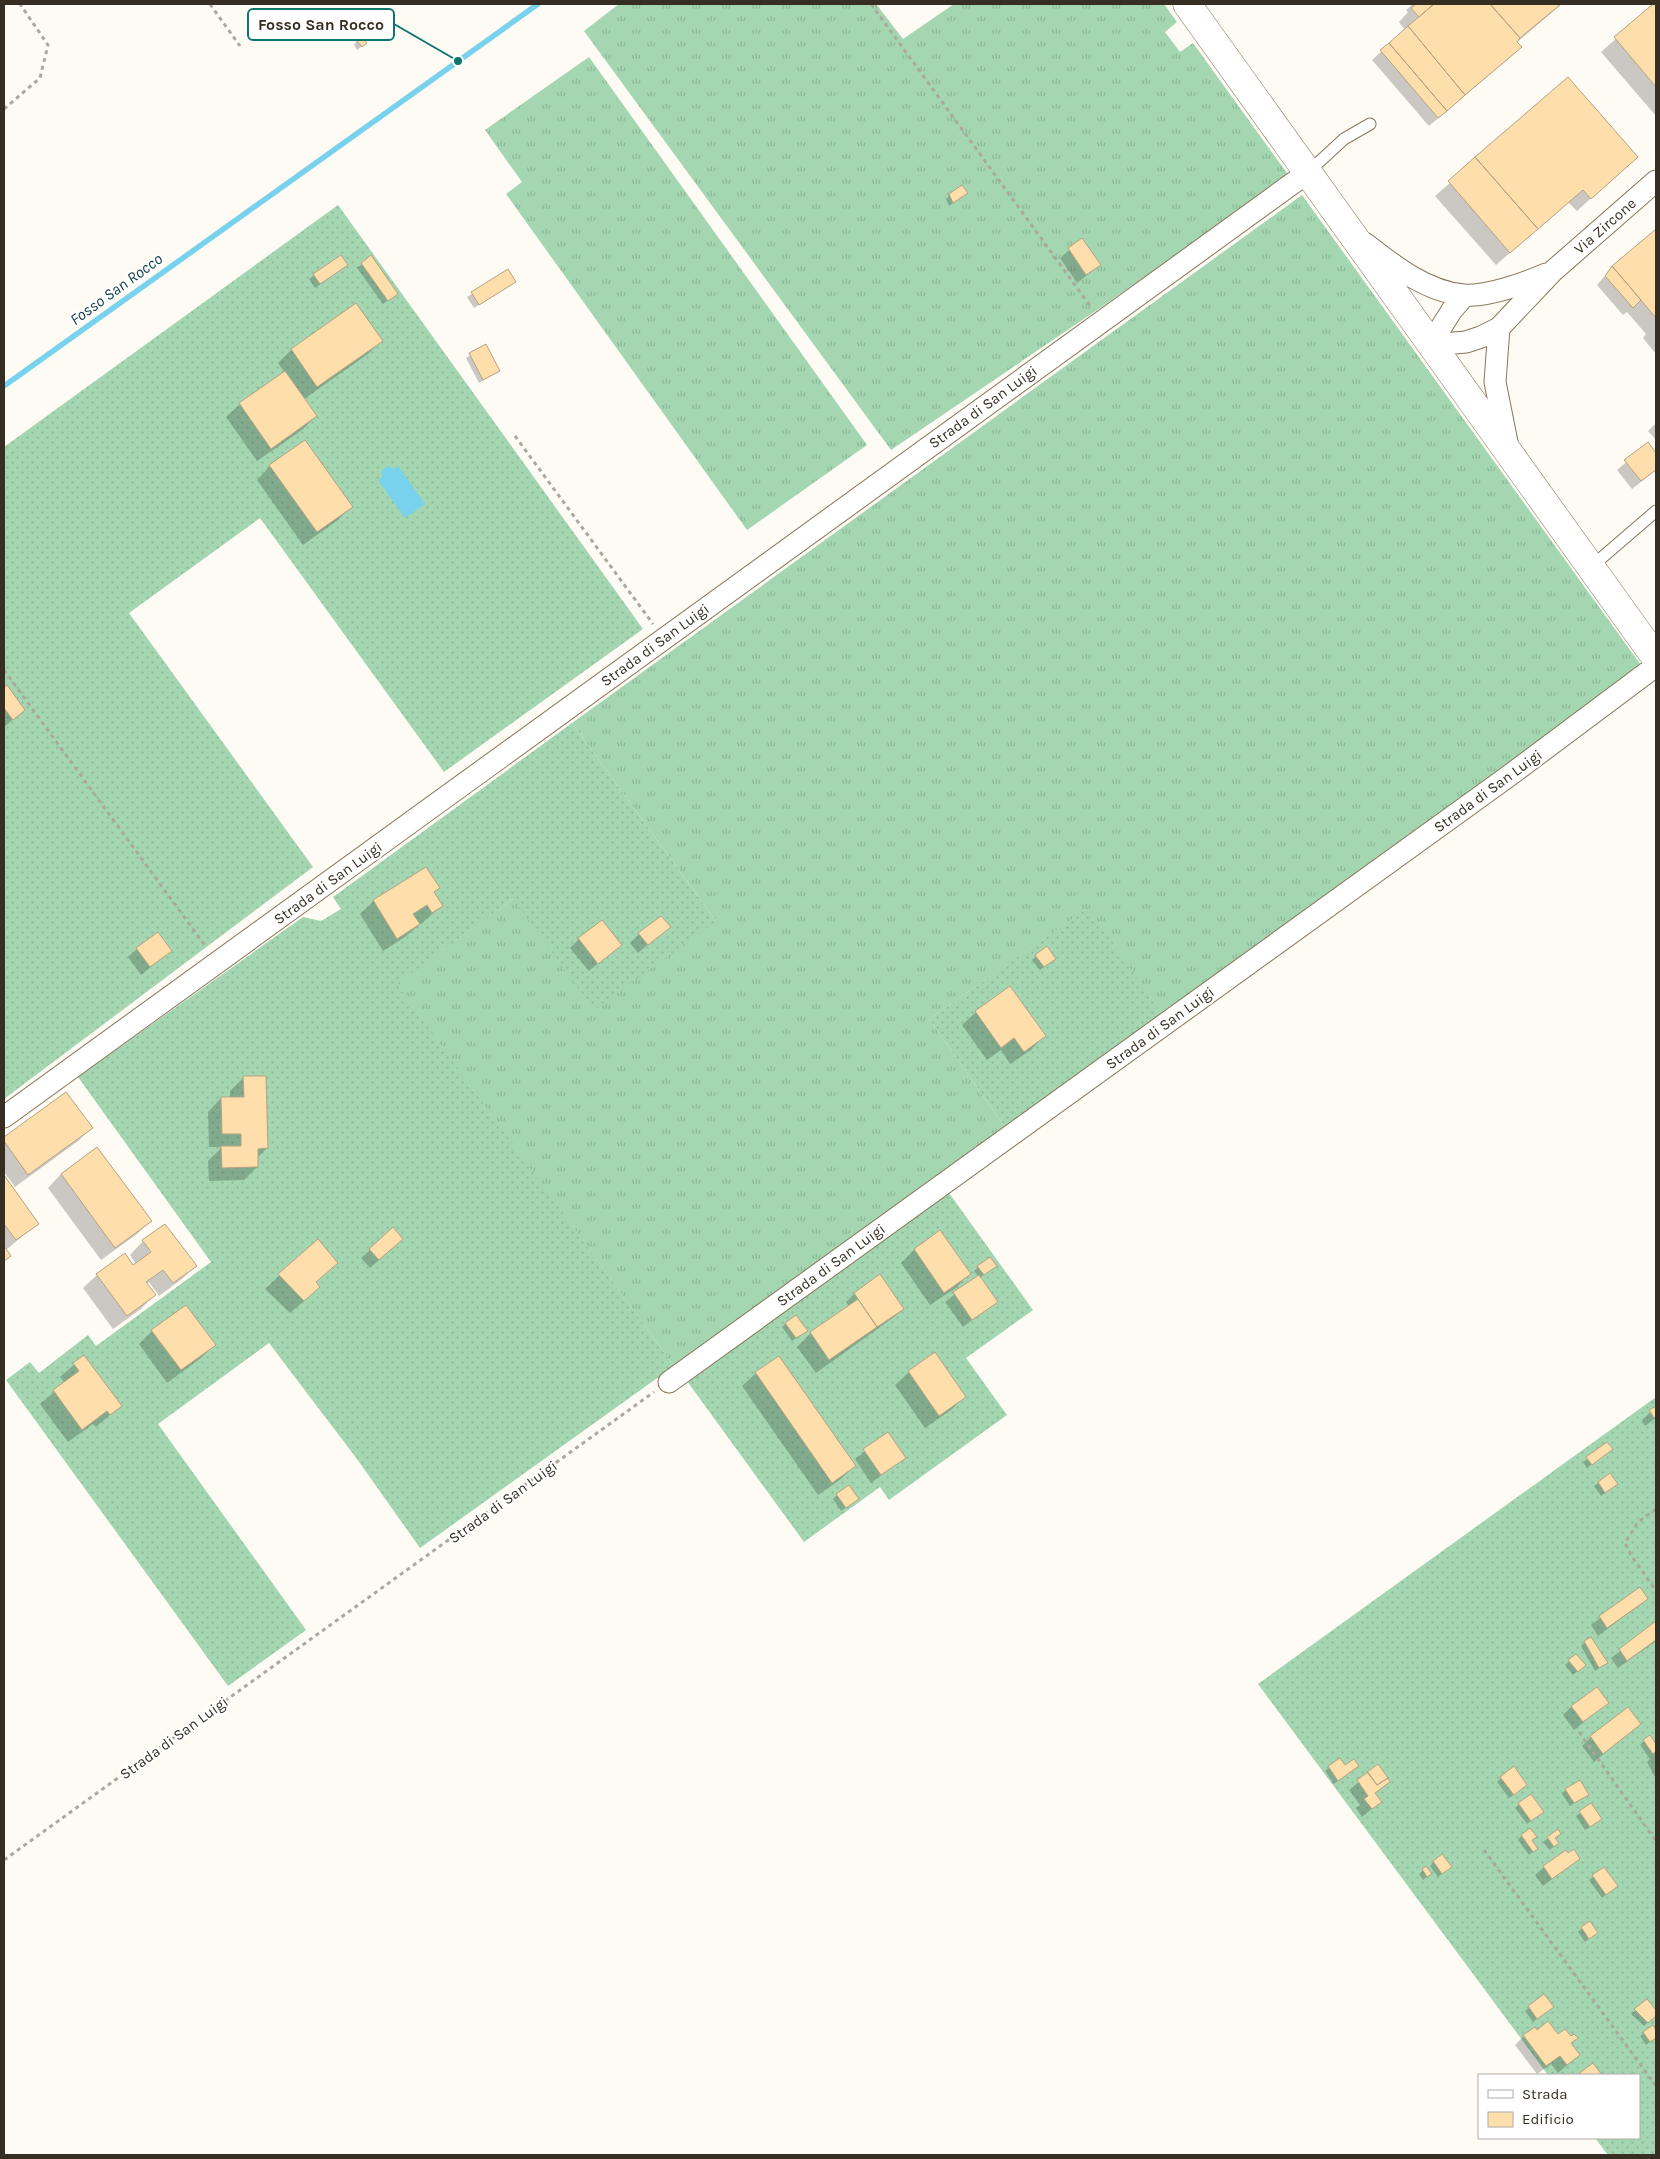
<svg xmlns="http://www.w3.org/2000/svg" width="1660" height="2159" viewBox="0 0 1660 2159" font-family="Karla,sans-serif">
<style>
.grass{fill:url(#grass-tufts)}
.garden{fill:url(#garden-dots)}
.water{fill:#78d2ee}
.shadow{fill:#0003}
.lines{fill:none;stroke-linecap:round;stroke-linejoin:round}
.stream{stroke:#78d2ee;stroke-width:5.5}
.building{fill:#fedeaa;stroke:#b5a284}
.lane-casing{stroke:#887659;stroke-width:13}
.street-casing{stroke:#887659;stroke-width:23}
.secondary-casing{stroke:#887659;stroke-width:29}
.path{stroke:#ada89f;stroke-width:3;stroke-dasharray:4 4;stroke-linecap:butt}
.lane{stroke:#fff;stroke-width:11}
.street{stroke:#fff;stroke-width:21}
.secondary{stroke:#fff;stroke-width:28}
.labels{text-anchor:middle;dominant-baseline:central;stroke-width:4;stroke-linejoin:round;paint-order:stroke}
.street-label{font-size:15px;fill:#362e22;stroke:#fff}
.water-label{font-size:16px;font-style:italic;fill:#113b47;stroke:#fff}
.leader{fill:none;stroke:#0f766e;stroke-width:2}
.callout-dot{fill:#0f766e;stroke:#fff;stroke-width:2}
.callout{fill:#fff;stroke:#0f766e;stroke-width:2}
.callout-label{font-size:16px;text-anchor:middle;font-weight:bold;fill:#362e22}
</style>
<defs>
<pattern id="grass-tufts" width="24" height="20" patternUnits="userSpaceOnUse" patternTransform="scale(1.25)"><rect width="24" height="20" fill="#a3d6b1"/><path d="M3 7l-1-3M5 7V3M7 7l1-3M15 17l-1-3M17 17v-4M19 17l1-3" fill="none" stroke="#8db898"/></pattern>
<pattern id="garden-dots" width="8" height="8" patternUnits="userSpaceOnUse" patternTransform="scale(1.25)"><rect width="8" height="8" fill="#a3d6b1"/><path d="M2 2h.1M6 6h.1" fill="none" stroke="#8db898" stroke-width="1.8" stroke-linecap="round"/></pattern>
</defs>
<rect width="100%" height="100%" fill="#fefaf4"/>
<!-- grass -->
<path class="grass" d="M619,4H876L903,39L954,4H1164L1177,22L1165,32L1180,52L1193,43L1289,176L1100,308L891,450L584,31Z
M589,57L867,445L747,530L506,194L522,182L485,130Z
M1302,195L1643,668L1163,1014L1087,909L929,1019L1005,1127L674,1366L396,984L513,899L716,921L572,723Z"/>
<!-- garden -->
<path class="garden" d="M338,205L643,629L444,772L260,518L129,613L313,867L4,1099V447Z
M572,723L716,921L594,1010L513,899L397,984L674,1366L420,1548L357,1459L269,1343L158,1424L306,1630L228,1686L6,1380L30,1362L39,1373L88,1335L96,1346L211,1262L78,1077L303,917L321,921L341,909L333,897Z
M1088,908L1163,1014L1005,1127L929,1019Z
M949,1193L1033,1310L966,1358L1007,1415L889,1500L880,1487L804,1542L687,1381Z
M1656,1397V2155H1608L1595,2138H1639V2075H1548L1258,1684Z"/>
<!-- water -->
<path class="water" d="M388,466L394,469L398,466L425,504L405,518L378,480L382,477V471Z"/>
<!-- shadow -->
<path class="shadow" d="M1413,4H1562L1516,43L1520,47L1507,60L1429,126L1372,60L1405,30L1399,22L1408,12L1406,10Z
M1655,4H1656V116L1601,52Z
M360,36L366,43L357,50L354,45Z
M1568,79L1636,157L1577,211L1568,202L1496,265L1435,196Z
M950,195L962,197L949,206L946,199Z
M1656,230V354L1643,338L1646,334L1627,312L1623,315L1597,285L1613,267Z
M1082,239L1100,265L1077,283L1060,258Z
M341,256L342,269L315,288L309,279Z
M371,257L397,294L383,304L357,268Z
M507,271L510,285L474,308L467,297Z
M356,305L381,341L368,354L304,399L316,416L302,430L257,461L226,417L240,404L285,373L278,363L291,350Z
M485,346L499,371L479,383L466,358Z
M1656,423V440L1648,431Z
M1648,444L1656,455V470L1632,489L1617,470Z
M270,466L351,507L338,520L303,545L257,480Z
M6,687L24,710L4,727V689Z
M426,868L438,888L434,893L442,906L405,937L383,951L360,914L374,901Z
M669,927L638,953L630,943L639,934Z
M579,939L620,945L589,971L570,948Z
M137,949L170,951L141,975L128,957Z
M1036,956L1051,962L1040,970L1032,960Z
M976,1012L1044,1036L1031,1050L1010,1064L1001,1050L987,1060L962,1025Z
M244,1077L267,1148L257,1158V1167L244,1180L209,1181L208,1161L222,1147H209L208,1112L221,1098H230V1091Z
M66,1093L91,1128L78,1141L15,1187L4,1172V1138Z
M61,1174L150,1221L137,1234L101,1260L48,1188Z
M4,1177L38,1223L6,1250L10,1256L4,1262Z
M165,1225L195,1266L182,1279L159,1296L149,1282L146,1284L154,1295L141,1309L113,1329L83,1288L97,1275L125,1255L133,1266L136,1264L130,1255L143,1241Z
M317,1241L336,1263L315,1283L305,1300L290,1313L265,1289Z
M393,1248L370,1268L361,1258L370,1250Z
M915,1249L969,1274L956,1288L930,1305L901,1263Z
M995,1266L980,1278L996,1302L963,1327L945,1302L978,1276L974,1271L978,1267Z
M880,1276L903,1308L894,1317L816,1373L797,1347L811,1333L849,1307L846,1302L854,1294Z
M786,1323L802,1334L792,1341L782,1327Z
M152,1331L214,1345L201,1358L167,1383L139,1344Z
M84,1356L120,1406L96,1427L93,1424L68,1442L40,1404L65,1383L60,1377Z
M909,1372L964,1397L951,1410L925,1428L895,1385Z
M756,1373L854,1466L841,1479L818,1495L742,1386Z
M1656,1407V1418L1645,1426L1642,1420Z
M888,1434L904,1458L871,1483L855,1459Z
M1607,1444V1453L1587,1468L1583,1462Z
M1598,1483L1612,1488L1601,1496L1594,1486Z
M837,1495L853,1503L841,1511L833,1499Z
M1639,1588L1647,1599L1598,1636L1591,1625Z
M1656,1623V1641L1618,1668L1611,1658Z
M1585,1642L1606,1663L1595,1671L1581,1646Z
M1576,1655L1584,1665L1573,1675L1565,1665Z
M1607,1703L1574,1730L1563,1715L1571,1707Z
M1639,1724L1594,1762L1582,1746L1591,1737Z
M1650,1737L1656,1747V1779L1647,1762L1650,1759L1640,1745Z
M1340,1759L1345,1767L1353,1770L1334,1784L1325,1771Z
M1378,1766L1389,1781L1375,1794L1380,1802L1362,1817L1356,1808L1360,1805L1349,1790Z
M1501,1778L1522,1789L1509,1798L1497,1782Z
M1566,1790L1587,1794L1570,1806L1562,1794Z
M1530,1795L1538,1816L1527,1824L1515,1808Z
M1591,1805L1596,1823L1585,1830L1576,1816Z
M1557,1831L1554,1838L1558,1843L1550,1850L1543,1842Z
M1521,1836L1536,1848L1529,1855L1518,1840Z
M1579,1859L1543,1886L1535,1875L1544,1867Z
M1434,1862L1446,1871L1438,1877L1430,1866Z
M1426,1868L1430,1874L1423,1880L1419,1874Z
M1604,1868L1617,1886L1602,1898L1589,1880Z
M1582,1928L1596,1933L1585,1942L1578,1932Z
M1544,1996L1548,2011L1533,2022L1525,2011Z
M1647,2001L1656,2015L1644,2026L1631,2014Z
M1653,2026L1656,2032V2037L1646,2045L1640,2036Z
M1537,2031L1557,2036L1570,2043L1579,2055L1558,2073L1551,2064L1537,2074L1515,2045L1524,2036Z"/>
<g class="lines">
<!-- stream -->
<path class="stream" d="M4,386L538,4"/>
</g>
<!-- building -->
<path class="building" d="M1416,4H1434L1419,17L1411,8Z
M1434,4H1490L1520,38L1517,42L1522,47L1465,95L1408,26Z
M1490,4H1561L1520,38Z
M1653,4H1656V87L1614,37Z
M1408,26L1465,95L1447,111L1389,43Z
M360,34L367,43L362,47L357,41Z
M1389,43L1447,111L1438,118L1380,50Z
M1568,77L1638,157L1591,199L1583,190L1538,229L1475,157Z
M1475,157L1538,229L1510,253L1448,181Z
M962,185L968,193L953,203L949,194Z
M1656,229V318L1612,266Z
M1082,238L1101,265L1086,275L1068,248Z
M341,255L348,265L320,284L313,274Z
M371,255L398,294L388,301L361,263Z
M1612,266L1641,300L1633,308L1605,276Z
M508,269L516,282L479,305L471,292Z
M356,303L383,341L317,387L291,349Z
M486,344L500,371L483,380L469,353Z
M285,371L317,416L271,449L239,403Z
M305,440L353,507L317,532L269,465Z
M1648,442L1656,453V470L1641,481L1624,460Z
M7,685L25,710L13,720L4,708V687Z
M426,867L440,888L434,892L443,906L432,913L427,905L413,914L420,924L397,939L373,900Z
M661,916L671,927L648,945L638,933Z
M602,920L622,945L598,964L578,938Z
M158,932L172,951L150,967L136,948Z
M1047,946L1056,959L1044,967L1035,955Z
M1010,986L1046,1036L1024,1052L1014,1038L1001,1048L975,1011Z
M243,1076H266L268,1148L258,1149V1167L222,1168L221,1146H241V1134H222L221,1097H244Z
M66,1092L93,1128L28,1175L4,1141V1137Z
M97,1147L152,1221L115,1248L61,1174Z
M4,1175L39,1224L16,1240L4,1224Z
M165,1224L197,1266L173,1283L163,1270L146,1282L156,1295L127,1316L96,1274L125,1253L133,1265L151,1252L142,1240Z
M393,1227L403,1239L379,1260L369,1249Z
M940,1230L971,1274L944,1293L914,1249Z
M318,1239L338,1263L316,1282L320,1287L304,1301L278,1274Z
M4,1246L11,1256L4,1261Z
M990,1257L997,1266L984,1275L977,1266Z
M880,1274L904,1309L877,1327L854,1293Z
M979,1275L998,1302L972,1320L953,1292Z
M858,1299L877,1327L829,1360L810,1332Z
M186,1305L216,1345L181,1370L151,1330Z
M796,1315L808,1331L796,1338L785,1323Z
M935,1352L966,1397L939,1416L908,1371Z
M84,1355L122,1406L110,1415L107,1411L82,1430L53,1390L79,1371L73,1363Z
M779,1356L856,1466L832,1483L755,1372Z
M1656,1406V1417L1654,1418L1649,1410Z
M888,1432L906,1458L881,1475L863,1449Z
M1607,1442L1613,1449L1592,1465L1586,1457Z
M1610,1473L1618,1484L1605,1493L1598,1482Z
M849,1485L859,1499L846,1508L836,1494Z
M1640,1587L1648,1599L1607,1628L1599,1616Z
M1656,1621V1640L1627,1661L1619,1649Z
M1591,1637L1608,1663L1599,1668L1584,1641Z
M1576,1654L1586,1665L1578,1672L1568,1660Z
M1597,1687L1609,1703L1583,1722L1571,1706Z
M1628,1707L1641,1724L1603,1754L1590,1736Z
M1650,1735L1656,1744V1751L1653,1754L1643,1740Z
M1340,1758L1345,1765L1354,1759L1359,1766L1338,1781L1328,1766Z
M1378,1764L1388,1778L1377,1785L1367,1772Z
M1514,1766L1527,1785L1514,1795L1500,1777Z
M1368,1772L1377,1785L1388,1778L1390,1782L1375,1793L1382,1802L1372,1809L1364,1799L1368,1796L1357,1780Z
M1580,1780L1589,1795L1574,1803L1565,1789Z
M1531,1794L1544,1812L1531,1821L1518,1803Z
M1591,1803L1602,1819L1590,1827L1579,1811Z
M1530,1828L1537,1837L1532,1840L1538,1849L1533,1852L1521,1835Z
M1558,1829L1561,1834L1555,1838L1559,1843L1554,1847L1547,1837Z
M1574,1849L1580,1859L1552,1879L1543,1866L1566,1850L1568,1853Z
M1442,1854L1452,1867L1442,1874L1433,1861Z
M1426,1866L1432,1874L1427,1877L1422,1869Z
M1604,1867L1618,1886L1606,1895L1592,1875Z
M1590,1921L1598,1933L1589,1939L1581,1927Z
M1544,1994L1554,2007L1537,2019L1528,2006Z
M1647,1999L1656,2010V2016L1648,2023L1634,2009Z
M1548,2021L1558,2034L1565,2029L1571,2036L1574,2034L1578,2038L1571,2043L1580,2055L1567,2065L1560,2056L1546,2066L1523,2035L1535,2027L1537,2030Z
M1653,2025L1656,2030V2038L1650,2042L1643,2032Z
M1593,2063L1602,2075H1577Z"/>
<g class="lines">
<!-- lane casing -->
<g class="lane-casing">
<path id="lane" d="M1307,173L1344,139L1370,124
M1591,567L1656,511"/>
</g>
<!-- street casing -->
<g class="street-casing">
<path id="street" d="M1366,244C1394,266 1427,292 1464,295C1487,297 1525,283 1546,274
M1499,328L1495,382L1508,447
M1430,345L1466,342L1481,337L1499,328L1553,271L1656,181
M1430,345L1452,310L1465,295
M4,1117L1307,173
M669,1382L1506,778L1656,666"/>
</g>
<!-- secondary casing -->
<g class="secondary-casing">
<path id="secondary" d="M1187,4L1656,658"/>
</g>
<!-- path -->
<path class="path" d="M210,4L240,46
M871,4L1091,307
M4,109L40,78L48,45L20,4
M515,436L653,624
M4,670L206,947
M1656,1509L1638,1522L1625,1543L1631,1555L1656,1591
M1579,1732L1656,1841
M1484,1850L1656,2086
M4,1860L654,1392"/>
<!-- lane -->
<use href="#lane" class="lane"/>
<!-- street -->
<use href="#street" class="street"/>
<!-- secondary -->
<use href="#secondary" class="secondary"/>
</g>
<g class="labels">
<!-- street labels -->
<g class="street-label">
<text transform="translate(1605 226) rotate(-41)">Via Zircone</text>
<text transform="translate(983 407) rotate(-36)">Strada di San Luigi</text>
<text transform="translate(655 645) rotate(-36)">Strada di San Luigi</text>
<text transform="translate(1488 791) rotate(-36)">Strada di San Luigi</text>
<text transform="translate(328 883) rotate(-36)">Strada di San Luigi</text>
<text transform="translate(1160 1028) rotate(-36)">Strada di San Luigi</text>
<text transform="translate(831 1265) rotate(-36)">Strada di San Luigi</text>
<text transform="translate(503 1502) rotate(-36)">Strada di San Luigi</text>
<text transform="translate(174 1738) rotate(-36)">Strada di San Luigi</text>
</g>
<!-- water labels -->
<g class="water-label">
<text transform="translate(116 289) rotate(-36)">Fosso San Rocco</text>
</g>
</g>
<!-- callouts -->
<path class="leader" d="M458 61L394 24"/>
<circle class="callout-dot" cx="458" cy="61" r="5"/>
<rect class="callout" x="248" y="9" width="146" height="31" rx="5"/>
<g class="callout-label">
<text x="321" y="30">Fosso San Rocco</text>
</g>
<!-- border -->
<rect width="1660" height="2159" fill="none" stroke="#362e22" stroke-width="10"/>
<!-- legend -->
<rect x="1478" y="2074" width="162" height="65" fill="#ffffff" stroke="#afaba7"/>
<rect x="1488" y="2090" width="25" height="8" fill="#ffffff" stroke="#afaba7"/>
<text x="1522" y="2099" font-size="15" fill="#362e22">Strada</text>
<rect x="1488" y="2112" width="25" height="15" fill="#fedeaa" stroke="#afaba7"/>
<text x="1522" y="2124" font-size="15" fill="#362e22">Edificio</text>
</svg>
